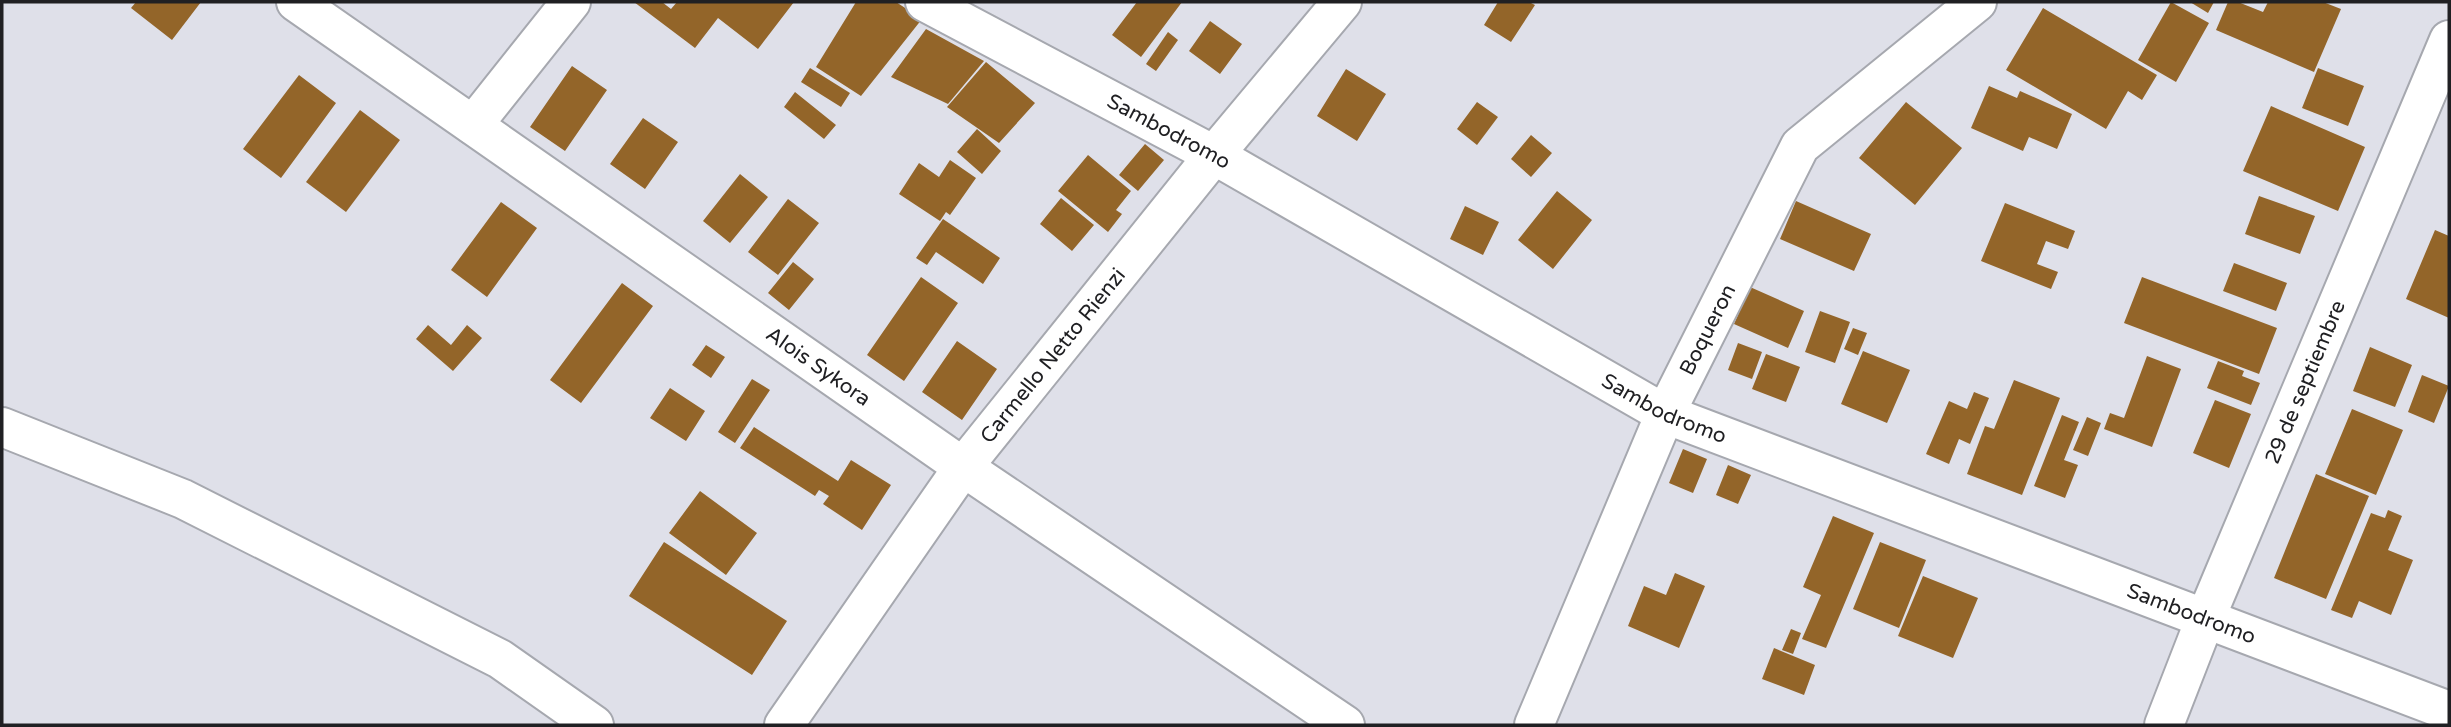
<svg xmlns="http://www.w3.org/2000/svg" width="2451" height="727" viewBox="0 0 2451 727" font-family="'Varela Round',sans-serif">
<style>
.building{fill:#936529}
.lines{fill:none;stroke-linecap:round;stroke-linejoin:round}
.minor-casing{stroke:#a6a8af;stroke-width:42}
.minor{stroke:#fff;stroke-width:38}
.labels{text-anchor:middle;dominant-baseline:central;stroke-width:6;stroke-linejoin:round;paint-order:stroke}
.street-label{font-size:21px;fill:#202023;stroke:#eceef6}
</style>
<rect width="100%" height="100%" fill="#dfe0e9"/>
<!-- building -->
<path class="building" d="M136,2H201L172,40L131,8Z
M634,2H662L671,9L677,2H794L758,49L718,18L695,48Z
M856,2H896L922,19L861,96L816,67Z
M1137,2H1182L1141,57L1112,35Z
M1498,2H1529L1535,5L1511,42L1484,25Z
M2171,2L2209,23L2176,82L2138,60Z
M2190,2H2214L2208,13Z
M2228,2H2238L2263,12L2268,2H2323L2341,9L2314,72L2216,30Z
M2043,8L2157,75L2142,100L2128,91L2106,129L2006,70Z
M1210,21L1242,44L1220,74L1189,51Z
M926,29L984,61L948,104L891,77Z
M1168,32L1178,40L1156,71L1146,64Z
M986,62L1035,103L999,143L947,107Z
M572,66L607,90L565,151L530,127Z
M810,68L850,93L841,107L801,82Z
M2318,68L2364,86L2348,126L2302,108Z
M1346,69L1386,94L1357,141L1317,116Z
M299,75L336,103L281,178L243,149Z
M1989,86L2017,98L2020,91L2072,114L2057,149L2029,137L2023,151L1971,128Z
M795,92L836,125L824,139L784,107Z
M1477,102L1498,117L1477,145L1457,129Z
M1906,102L1962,148L1915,205L1859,158Z
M2271,106L2365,147L2338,211L2243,171Z
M360,110L400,140L346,212L306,182Z
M643,118L678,142L645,189L610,164Z
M977,129L1001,151L982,174L957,152Z
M1531,135L1552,153L1531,177L1511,159Z
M1145,144L1164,160L1138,191L1119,175Z
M1088,155L1131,191L1116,210L1122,214L1108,232L1058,191Z
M950,160L976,178L950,215L946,212L940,221L899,194L919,163L939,177Z
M740,174L768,197L730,243L703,221Z
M1557,191L1592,220L1553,269L1518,240Z
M2259,196L2315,216L2300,254L2245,234Z
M1061,198L1094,225L1072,251L1040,224Z
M788,199L819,223L778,275L748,252Z
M1796,201L1871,234L1854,271L1780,239Z
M501,202L537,228L487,297L451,270Z
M2005,203L2075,231L2068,249L2046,241L2037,264L2058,272L2051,289L1981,261Z
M1465,206L1499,222L1483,255L1450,239Z
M943,219L1000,258L983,284L936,252L927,265L916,258Z
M2435,230L2449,236V318L2406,299Z
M793,262L814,279L789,310L768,293Z
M2234,263L2287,283L2276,311L2223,291Z
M921,277L958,303L904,381L867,355Z
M2142,277L2277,328L2259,374L2124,323Z
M622,283L653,306L581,403L550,380Z
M1750,287L1804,311L1788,348L1734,324Z
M1820,311L1850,322L1835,363L1805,352Z
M428,325L451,345L467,325L482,338L453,371L416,339Z
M1853,328L1867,333L1858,355L1844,349Z
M957,341L997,369L962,420L922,392Z
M1738,343L1762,352L1752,379L1728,370Z
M706,345L725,357L711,378L692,365Z
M2370,347L2412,365L2395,407L2353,391Z
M1863,351L1910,370L1887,423L1841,404Z
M1766,354L1800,367L1786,402L1752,389Z
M2147,356L2181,369L2152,447L2104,429L2110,413L2124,418Z
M2218,361L2244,371L2242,376L2260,383L2251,405L2207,388Z
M2422,375L2449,386L2434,423L2408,412Z
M752,379L770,390L735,443L718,432Z
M2014,380L2060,398L2022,495L1967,474L1985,426L1994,429Z
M670,388L705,411L686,441L650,418Z
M1974,392L1989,398L1970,444L1959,439L1949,464L1926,454L1949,401L1967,409Z
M2215,400L2251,414L2229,468L2193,453Z
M2352,409L2403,430L2376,495L2325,474Z
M2062,415L2079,422L2064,460L2078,465L2065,498L2034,486Z
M2087,417L2101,423L2088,456L2073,450Z
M754,427L838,481L851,460L891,485L862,530L823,504L829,496L819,490L815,496L740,448Z
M1683,449L1707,459L1693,493L1669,483Z
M1728,465L1751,475L1738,504L1716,495Z
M2316,474L2369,496L2326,599L2274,578Z
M700,491L757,533L726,575L669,533Z
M2388,510L2402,516L2388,550L2413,560L2391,615L2359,601L2352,618L2331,610L2371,513L2385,518Z
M1833,516L1874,533L1826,648L1802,639L1821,595L1803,587Z
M664,542L787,621L752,675L629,596Z
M1880,542L1926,560L1899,628L1853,609Z
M1675,573L1705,586L1679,648L1628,626L1644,586L1666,595Z
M1923,576L1978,598L1953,658L1898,636Z
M1791,629L1801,633L1793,654L1782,650Z
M1774,648L1815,665L1804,695L1762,679Z"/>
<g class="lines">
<!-- minor casing -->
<g class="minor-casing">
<g id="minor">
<path id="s1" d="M296,2L963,467L1345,725"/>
<path id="s2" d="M925,2L1214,155L1665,414L2449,711"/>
<path d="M473,125L571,2"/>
<path d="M2,427L183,499L500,659L594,725"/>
<path id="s3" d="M784,725L963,467L1214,155L1342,2"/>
<path id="s4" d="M1534,725L1665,414L1800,146L1977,2"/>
<path id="s5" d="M2164,725L2206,617L2449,40"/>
</g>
</g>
<!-- minor -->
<use href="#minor" class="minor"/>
</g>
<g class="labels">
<!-- street labels -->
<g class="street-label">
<text stroke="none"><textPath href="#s2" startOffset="276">Sambodromo</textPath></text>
<text stroke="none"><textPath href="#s4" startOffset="432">Boqueron</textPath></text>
<text stroke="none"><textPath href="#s3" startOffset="457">Carmello Netto Rienzi</textPath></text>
<text stroke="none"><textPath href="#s1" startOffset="637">Alois Sykora</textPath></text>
<text stroke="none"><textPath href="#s5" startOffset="371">29 de septiembre</textPath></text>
<text stroke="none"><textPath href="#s2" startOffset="844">Sambodromo</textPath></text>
<text stroke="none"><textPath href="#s2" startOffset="1410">Sambodromo</textPath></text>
</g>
</g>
<!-- border -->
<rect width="2451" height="727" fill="none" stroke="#202023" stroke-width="7"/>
</svg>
